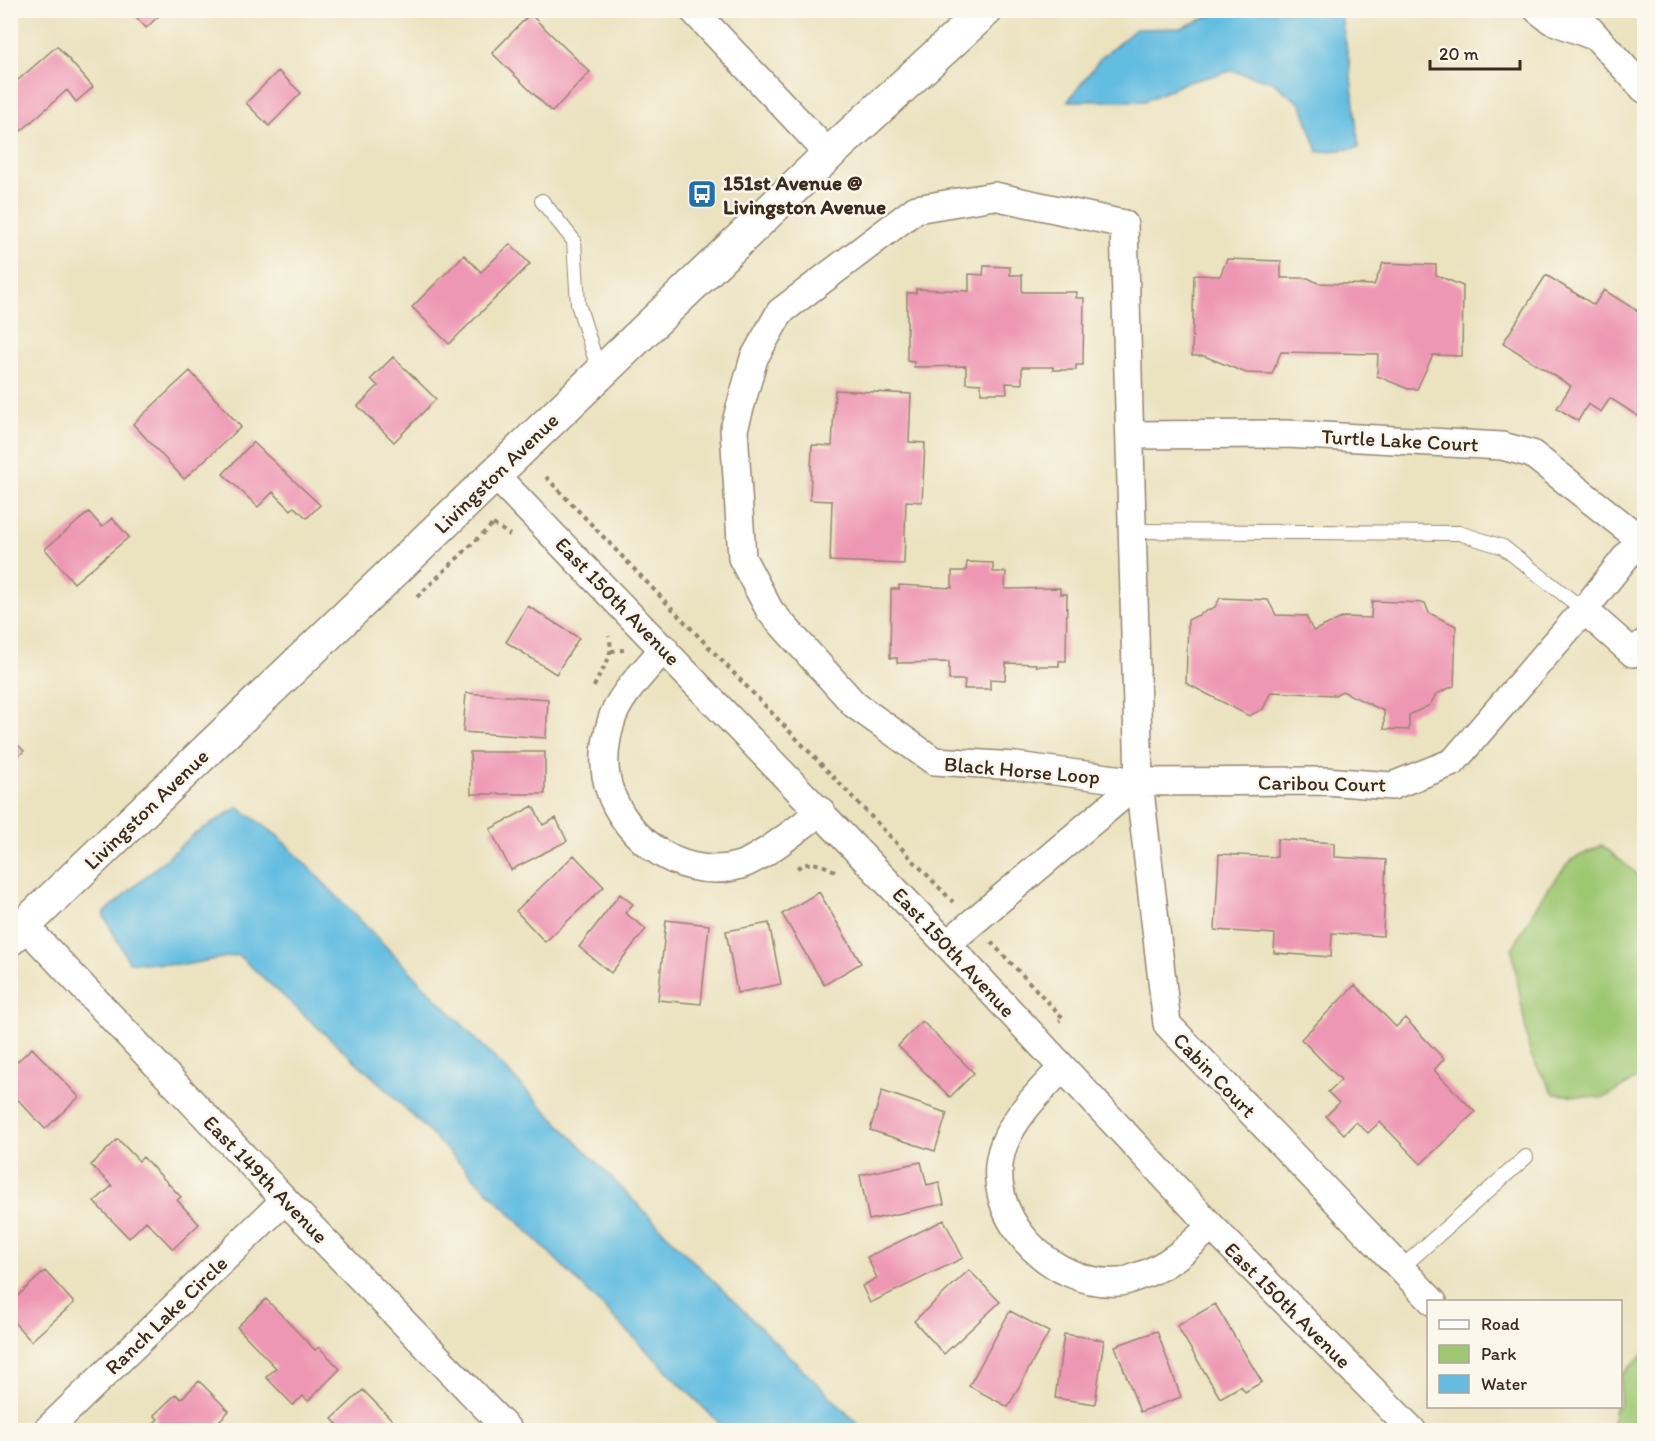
<svg xmlns="http://www.w3.org/2000/svg" width="1655" height="1441" viewBox="0 0 1655 1441" font-family="Itim,sans-serif">
<style>
.green{fill:#9ec772;stroke:#6c7848;stroke-width:1.5}
.water{fill:#63bde1;stroke:#4f7480;stroke-width:1.5}
.building{fill:#ee97b4}
.lines{fill:none;stroke-linecap:round;stroke-linejoin:round}
.lane-casing{stroke:#93866f;stroke-width:16}
.street-casing{stroke:#93866f;stroke-width:30}
.secondary-casing{stroke:#93866f;stroke-width:36}
.path{stroke:#93866f;stroke-width:4;stroke-dasharray:4.5 4.5;stroke-linecap:butt}
.lane{stroke:#fff;stroke-width:14}
.street{stroke:#fff;stroke-width:27}
.secondary{stroke:#fff;stroke-width:33}
.labels{text-anchor:middle;dominant-baseline:central;stroke-width:5;stroke-linejoin:round;paint-order:stroke}
.poi-label{font-size:21px;font-weight:bold;fill:#3b2a1e;stroke:#fbf7ec;text-anchor:start}
.street-label{font-size:21px;fill:#3b2a1e;stroke:#fbf7ec}
</style>
<rect width="100%" height="100%" fill="#fbf7ec"/>
<filter id="ink" filterUnits="userSpaceOnUse"><feTurbulence type="fractalNoise" baseFrequency=".0167" numOctaves="2"/><feDisplacementMap in="SourceGraphic" scale="12" xChannelSelector="R" yChannelSelector="G"/><feConvolveMatrix kernelMatrix="1 2 1 2 8 2 1 2 1" color-interpolation-filters="sRGB"/></filter>
<filter id="wash" filterUnits="userSpaceOnUse"><feTurbulence type="fractalNoise" baseFrequency=".008" numOctaves="4" result="noise"/><feDisplacementMap in="SourceGraphic" scale="24" xChannelSelector="R" yChannelSelector="G"/><feGaussianBlur stdDeviation="1.35" result="paint"/><feColorMatrix in="noise" values="0 0 0 0 0 0 0 0 0 0 0 0 0 0 0 0 0 1.4 0 .05"/><feComposite in="paint" operator="in"/></filter>
<g filter="url(#wash)">
<rect width="100%" height="100%" fill="#ebe2c0"/>
<!-- green -->
<path class="green" d="M1602,845L1644,880V1071L1643,1075L1604,1098L1554,1094L1530,1055L1512,949L1543,895L1571,860Z
M1644,1353V1430H1612L1615,1407L1620,1406L1621,1376Z"/>
<!-- water -->
<path class="water" d="M1218,11H1340L1349,61L1359,148L1318,152L1302,105L1271,81L1232,71L1184,83L1145,101H1068L1101,58L1136,29L1181,28L1217,13Z
M238,807L278,836L682,1250L864,1430H726L387,1090L238,955L184,965L129,962L103,914L193,835Z"/>
<g id="blocks">
<!-- building -->
<path class="building" d="M130,10H165L146,28Z
M530,14L590,72L552,112L492,53Z
M57,46L93,87L76,102L67,90L20,132L10,121V87Z
M278,71L301,93L269,126L246,103Z
M510,244L530,264L449,344L412,307L464,255L481,272Z
M1227,259L1281,261V278H1308L1318,283L1374,285L1383,263L1436,265V275L1463,286L1462,356L1433,355L1417,389H1408L1377,376L1378,354L1281,352L1272,374L1246,373L1204,356H1192L1194,275L1220,276Z
M984,266L1010,267V275H1022V292H1077L1076,298H1084L1083,365H1076V370H1053V367H1022V384L1006,383L1007,393H981V384L966,383V366L914,367V362L907,361V293H916V289L969,291V274L983,275Z
M1546,275L1594,305L1604,290L1644,315V420L1610,398L1601,412L1588,404L1578,421L1557,408L1571,386L1503,343Z
M393,357L436,399L394,442L358,406L378,386L371,379Z
M190,371L241,427L184,479L133,424Z
M835,390L911,394L909,442L925,443L922,502L906,501L904,564L830,561L832,501L810,500L812,445L832,446Z
M253,442L320,505L307,518L294,507L291,510L273,492L258,507L223,474Z
M89,512L102,527L112,518L129,537L74,583L45,549Z
M967,562L993,563V572H1006L1005,589L1060,588V594H1067L1066,661H1059V666H1036V664L1006,663L1005,680L990,679V689H964L965,680H949V662L897,663V658H890L891,589H899V585L952,588V571H966Z
M1220,598L1268,600L1276,615L1306,616L1313,631L1344,617L1371,618L1372,601L1425,603L1429,613L1456,626L1454,686L1436,694L1430,705L1409,715V730L1384,729V711L1342,691L1335,695L1271,692L1263,709L1249,716L1186,683L1188,620L1215,607Z
M528,606L579,638L556,674L506,642Z
M466,693L548,699L546,738L463,732Z
M10,737L24,751L10,763Z
M470,752H545V794H471Z
M533,806L543,825L556,818L567,841L511,870L490,829Z
M1277,839L1334,843V857L1386,860L1383,936L1332,933L1331,957L1274,953L1275,934L1215,930L1219,854L1277,857Z
M574,855L604,887L545,942L516,911Z
M819,892L861,963L824,985L782,914Z
M620,894L633,904L625,913L646,929L611,973L579,947Z
M666,920L709,925L701,1004L658,1000Z
M769,923L781,984L737,993L726,931Z
M1355,985L1396,1027L1405,1018L1444,1059L1434,1070L1475,1112L1421,1164L1380,1122L1368,1133L1356,1122L1344,1134L1326,1116L1339,1103L1328,1092L1341,1080L1301,1039Z
M922,1021L974,1073L950,1097L898,1046Z
M32,1048L79,1097L45,1129L10,1091V1068Z
M882,1091L947,1113L935,1151L870,1130Z
M118,1139L139,1161L143,1157L181,1197L177,1200L199,1224L173,1249L146,1221L129,1238L94,1202L112,1186L91,1165Z
M921,1162L927,1185L939,1182L944,1204L869,1220L860,1175Z
M944,1220L963,1258L870,1303L862,1286L877,1278L867,1257Z
M969,1270L1000,1302L944,1354L914,1321Z
M45,1271L74,1303L31,1341L10,1318V1303Z
M266,1299L315,1350L319,1347L340,1369L308,1401L303,1396L293,1405L266,1377L276,1368L237,1327Z
M1215,1304L1262,1382L1245,1392L1241,1386L1220,1398L1177,1326Z
M1010,1311L1049,1332L1008,1407L969,1386Z
M1157,1331L1181,1397L1140,1412L1115,1346Z
M1064,1334L1104,1340L1095,1404L1055,1398Z
M199,1381L229,1411L215,1425L220,1430H147L158,1419L154,1415L176,1394L181,1399Z
M363,1390L402,1430H343L332,1419Z"/>
</g>
</g>
<g filter="url(#ink)">
<use href="#blocks" fill-opacity="0" stroke="#93866f" stroke-width="1.5"/>
<g class="lines">
<!-- lane casing -->
<g class="lane-casing">
<path id="lane" d="M542,201L574,241L578,304L599,371
M1132,531L1459,533L1503,547L1584,610
M1401,1268L1526,1157"/>
</g>
<!-- street casing -->
<g class="street-casing">
<path id="street" d="M693,10L829,154
M1538,10L1551,20L1591,35
M1572,10L1644,89
M1130,435L1287,434L1502,446L1532,454L1640,539
M494,474L947,944L1211,1226L1412,1430
M1584,610L1633,653L1644,643
M664,648C647,669 618,696 611,722C606,739 603,758 606,776C616,833 679,882 737,866C759,861 801,826 821,811
M1139,782L1016,766L934,761L855,705L770,611L742,558L734,429L754,358L780,312L916,209L994,196L1124,224L1139,782L1167,1024L1433,1302
M25,926L285,1200L508,1430
M947,944L1139,782L1325,781L1392,786L1453,762L1584,610L1644,534
M1062,1068C1040,1092 1016,1114 1004,1144C978,1213 1051,1288 1119,1282C1125,1282 1131,1279 1136,1277C1167,1268 1188,1248 1211,1226
M47,1430L285,1200"/>
</g>
<!-- secondary casing -->
<g class="secondary-casing">
<path id="secondary" d="M10,939L829,154L986,10"/>
</g>
<!-- path -->
<path class="path" d="M546,477L953,902
M493,524L510,535
M417,597L494,523
M611,651L624,650
M594,687C601,668 615,659 609,636
M797,868C810,860 822,864 835,871
M991,942L1063,1018L1059,1021"/>
<!-- lane -->
<use href="#lane" class="lane"/>
<!-- street -->
<use href="#street" class="street"/>
<!-- secondary -->
<use href="#secondary" class="secondary"/>
</g>
</g>
<!-- icons -->
<defs>
<g id="bus-square" transform="scale(1.5)"><rect x="-9" y="-9" width="18" height="18" rx="4" fill="#1f6fb2" stroke="#fbf7ec"/><path d="M-5-6H5V4H4V6H2V4H-2V6H-4V4H-5ZM-3.5-4V0h7V-4ZM-3.5 1.2v1.5H-2V1.2ZM2 1.2v1.5H3.5V1.2Z" fill="#fff"/></g>
</defs>
<g fill-rule="evenodd">
<use href="#bus-square" x="702" y="194"/>
</g>
<g class="labels">
<!-- poi labels -->
<g class="poi-label">
<text x="723" y="182">151st Avenue @<tspan x="723" dy="24">Livingston Avenue</tspan></text>
</g>
<!-- street labels -->
<g class="street-label">
<text transform="translate(1400 440) rotate(3)">Turtle Lake Court</text>
<text transform="translate(496 473) rotate(-44)">Livingston Avenue</text>
<text transform="translate(618 601) rotate(46)">East 150th Avenue</text>
<text transform="translate(1022 770) rotate(5)">Black Horse Loop</text>
<text transform="translate(1322 783) rotate(1)">Caribou Court</text>
<text transform="translate(146 809) rotate(-44)">Livingston Avenue</text>
<text transform="translate(954 952) rotate(47)">East 150th Avenue</text>
<text transform="translate(1215 1075) rotate(46)">Cabin Court</text>
<text transform="translate(266 1179) rotate(46)">East 149th Avenue</text>
<text transform="translate(1288 1305) rotate(45)">East 150th Avenue</text>
<text transform="translate(166 1315) rotate(-44)">Ranch Lake Circle</text>
</g>
</g>
<!-- margin -->
<rect width="1655" height="1441" fill="none" stroke="#fbf7ec" stroke-width="36"/>
<!-- legend -->
<rect x="1427" y="1300" width="195" height="108" fill="#fbf7ec" stroke="#aea59a" stroke-width="1.5"/>
<rect x="1439" y="1320" width="30" height="9" fill="#ffffff" stroke="#aea59a" stroke-width="1.5"/>
<text x="1481" y="1330" font-size="18" fill="#3b2a1e">Road</text>
<rect x="1439" y="1345" width="30" height="18" fill="#9ec772" stroke="#aea59a" stroke-width="1.5"/>
<text x="1481" y="1360" font-size="18" fill="#3b2a1e">Park</text>
<rect x="1439" y="1375" width="30" height="18" fill="#63bde1" stroke="#aea59a" stroke-width="1.5"/>
<text x="1481" y="1390" font-size="18" fill="#3b2a1e">Water</text>
<!-- scale -->
<path d="M1430 60v9h90v-9" fill="none" stroke="#3b2a1e" stroke-width="3"/>
<text x="1439" y="60" font-size="18" fill="#3b2a1e" stroke="#fbf7ec" stroke-width="4.5" paint-order="stroke">20 m</text>
</svg>
